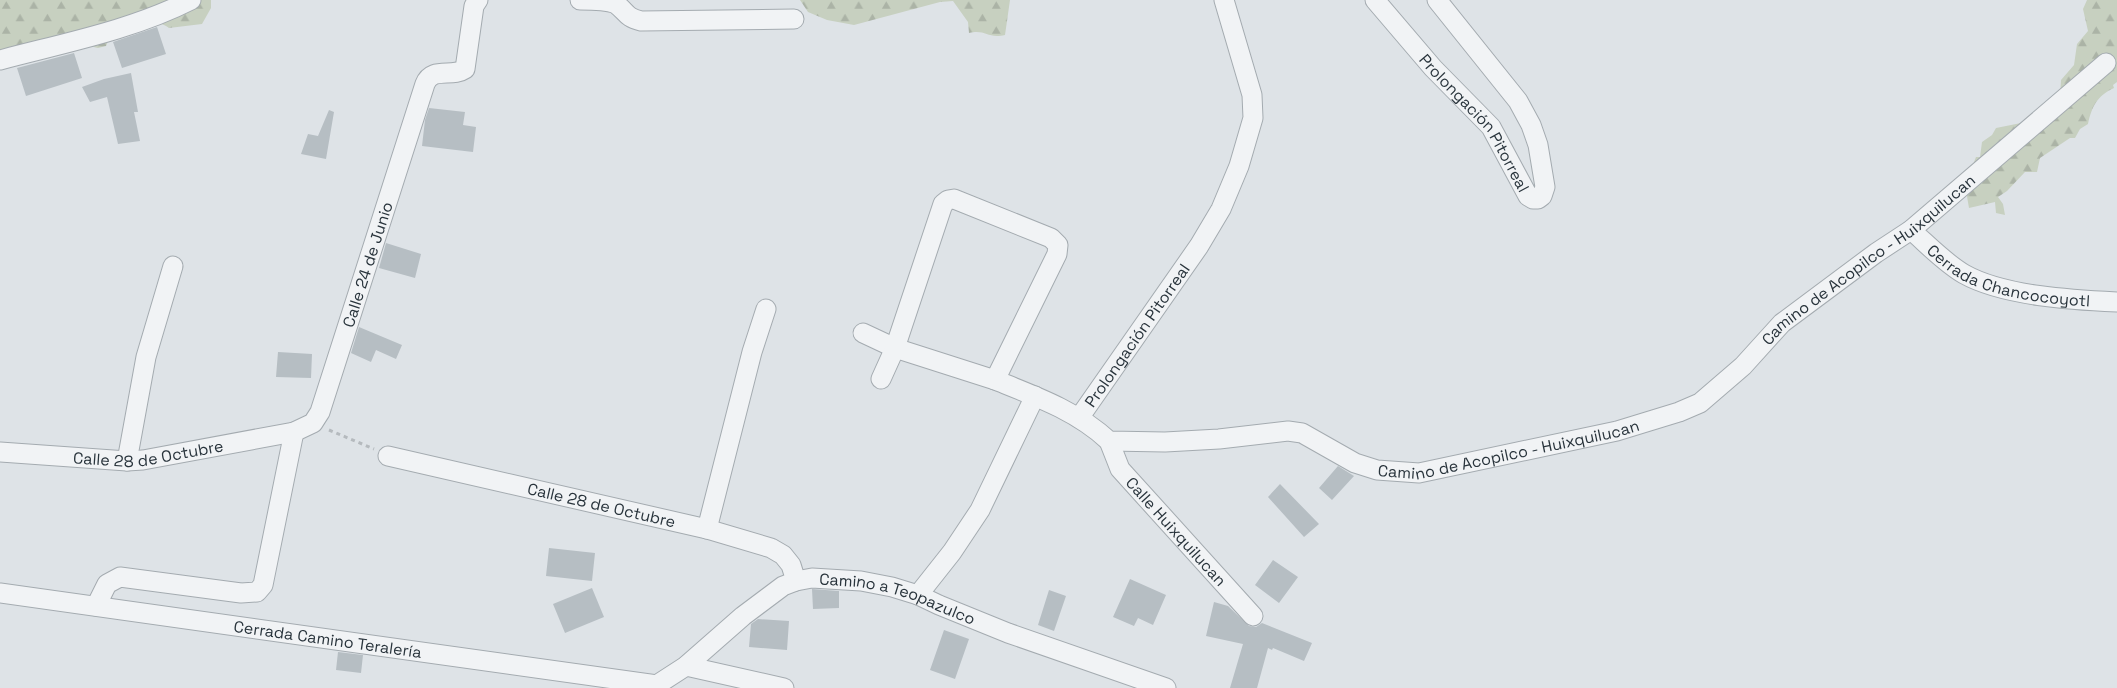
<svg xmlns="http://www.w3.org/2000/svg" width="2117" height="688" viewBox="0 0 2117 688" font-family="'Space Grotesk',sans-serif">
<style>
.forest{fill:url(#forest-firs)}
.building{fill:#b6bec3}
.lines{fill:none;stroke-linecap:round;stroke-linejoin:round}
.street-casing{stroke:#a4abb0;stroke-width:21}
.path{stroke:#b5babe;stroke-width:3;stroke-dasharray:4 4;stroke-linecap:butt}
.street{stroke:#f1f3f5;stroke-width:19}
.labels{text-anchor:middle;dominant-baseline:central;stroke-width:4;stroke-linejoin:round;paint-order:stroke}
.street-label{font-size:16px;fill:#29343c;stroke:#edf2f4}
</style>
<defs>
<pattern id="forest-firs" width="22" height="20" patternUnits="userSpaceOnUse" patternTransform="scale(1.25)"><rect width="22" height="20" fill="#c7d0c0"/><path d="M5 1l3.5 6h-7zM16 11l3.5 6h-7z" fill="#abb3a6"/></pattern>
</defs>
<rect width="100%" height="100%" fill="#dee3e7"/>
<!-- forest -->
<path class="forest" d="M0,0H211V8L202,24L169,28C157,18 131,24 115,25L106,46L98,48L85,45L0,53Z
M800,0H1010L1005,35C987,39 986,29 969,33L968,22L953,1L940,2L854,25L827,20L808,12Z
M2087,0H2117V82L2113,85L2114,88C2097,96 2092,106 2088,124L2080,129L2075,138H2070L2040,158L2037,172H2025L2007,191L1998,197L2003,204L2005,215L1996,213L1995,202L1969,208L1965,185L1976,157H1980L1982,142L1992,135L1996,128L2021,123L2060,97L2061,80L2074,65L2077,44L2088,31L2083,9Z"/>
<!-- building -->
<path class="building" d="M157,27L166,54L122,68L113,42Z
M74,53L82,78L26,96L17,68Z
M131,73L138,112H134L140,141L118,144L107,97L90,102L82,87L104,79Z
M429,108L465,112L463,125L476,127L473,152L422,146L425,120Z
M329,110L334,112L326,159L301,154L308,134L318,136Z
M386,243L421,254L415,278L379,268Z
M359,327L402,345L396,359L376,350L371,362L351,353Z
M278,352L312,354L311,378L276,377Z
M1338,466L1354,476L1332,500L1319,488Z
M1280,484L1319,524L1304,537L1268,497Z
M549,548L595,553L592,581L546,576Z
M1273,560L1298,577L1279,603L1255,585Z
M1130,579L1166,595L1153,625L1138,618L1134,626L1113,617Z
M592,588L604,617L565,633L553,604Z
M812,589L839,591V608L813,609Z
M1049,590L1066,596L1054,631L1038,625Z
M1214,602L1228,606L1249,626L1256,627L1262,623L1312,643L1304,661L1273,648L1272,650L1268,648L1257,688H1230L1243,644L1206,636Z
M758,619L789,621L787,650L749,647L751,624Z
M944,630L969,639L955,679L930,670Z
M338,652L363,655L361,673L336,670Z"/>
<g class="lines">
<!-- street casing -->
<g class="street-casing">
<g id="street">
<path d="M580,0C590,0 607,0 616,4C627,12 625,17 641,21L794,19"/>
<path id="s1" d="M1375,0L1433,68L1491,127L1528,196L1533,199H1538L1542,196L1545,187L1538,145L1531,125L1518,101L1437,0"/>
<path d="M0,60C64,43 132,30 191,0"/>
<path id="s2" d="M1911,230C1928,245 1945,263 1964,274C2003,296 2073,300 2117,302"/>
<path d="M863,333L895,348L995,380"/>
<path id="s3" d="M881,379L895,348L943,204L948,200L954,199L1051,238L1058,245L1057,254L995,380C1035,396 1077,411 1109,441L1165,442L1219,439L1288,431L1302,433L1355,463L1377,470L1419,473L1617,431L1679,412L1700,403L1743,366L1782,323L1876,253L1911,230L2106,63"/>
<path id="s4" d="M1079,418L1199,246L1221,209L1239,166L1253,118L1252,95L1224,0"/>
<path id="s5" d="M1109,441L1120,469L1253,616"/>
<path id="s6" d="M0,452L127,461L143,460L294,432L313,423L320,412L425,84C432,66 452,78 465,69L474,6L478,0"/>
<path id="s7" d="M388,456L707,529L771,548L783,555L791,565L796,581"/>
<path d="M127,461L146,357L173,266"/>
<path d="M707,529L752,352L766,309"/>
<path id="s8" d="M0,593L657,685"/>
<path d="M918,595L952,552L980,510L1035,396"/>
<path d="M96,606L107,584L120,577L241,593L257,592L263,585L294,432"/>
<path d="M686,666L784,688"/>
<path id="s9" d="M652,688L686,666L743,616L783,586L796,581L812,578L861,581L892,587L918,595L939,605L1008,633L1166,688"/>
</g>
</g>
<!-- path -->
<path class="path" d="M329,430L374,449"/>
<!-- street -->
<use href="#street" class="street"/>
</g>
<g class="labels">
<!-- street labels -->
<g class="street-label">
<text stroke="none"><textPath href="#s1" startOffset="159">Prolongación Pitorreal</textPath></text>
<text stroke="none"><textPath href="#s3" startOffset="1424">Camino de Acopilco - Huixquilucan</textPath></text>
<text stroke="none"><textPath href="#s6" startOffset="486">Calle 24 de Junio</textPath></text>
<text stroke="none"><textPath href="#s2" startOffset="112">Cerrada Chancocoyotl</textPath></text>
<text stroke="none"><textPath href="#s4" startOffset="101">Prolongación Pitorreal</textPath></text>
<text stroke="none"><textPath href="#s3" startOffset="1004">Camino de Acopilco - Huixquilucan</textPath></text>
<text stroke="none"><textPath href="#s6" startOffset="149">Calle 28 de Octubre</textPath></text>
<text stroke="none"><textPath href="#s7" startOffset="219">Calle 28 de Octubre</textPath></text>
<text stroke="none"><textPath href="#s5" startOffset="114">Calle Huixquilucan</textPath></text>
<text stroke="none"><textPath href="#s9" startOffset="285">Camino a Teopazulco</textPath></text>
<text stroke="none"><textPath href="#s8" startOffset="331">Cerrada Camino Teralería</textPath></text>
</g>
</g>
</svg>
